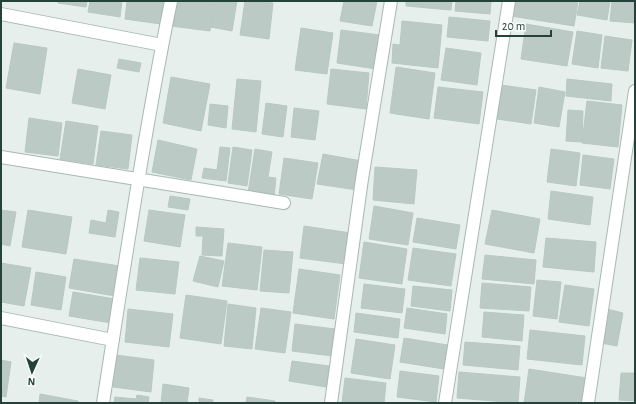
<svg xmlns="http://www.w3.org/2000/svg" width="636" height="404" viewBox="0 0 636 404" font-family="'Alegreya Sans',sans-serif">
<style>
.building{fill:#bbcac4;stroke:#b8c9c2}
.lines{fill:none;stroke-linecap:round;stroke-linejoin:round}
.street-casing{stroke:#a8b8b2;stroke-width:14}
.street{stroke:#fff;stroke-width:12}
</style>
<rect width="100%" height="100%" fill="#e6efeb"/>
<!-- building -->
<path class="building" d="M58,1H87L86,7L58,3Z
M90,1H122L120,17L88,12Z
M127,1H164L161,24L125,19Z
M174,1H214L210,31L171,26Z
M215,1H237L232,31L211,27Z
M245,1H254L273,3L269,39L240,35Z
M344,1H377L372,26L340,21Z
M406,1H452L451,10L406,6Z
M456,1H491L490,14L455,11Z
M513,1H578L574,26L511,16Z
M580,1H610L607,20L577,15Z
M612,1H635V23L610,21Z
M449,17L490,21L488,41L447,37Z
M402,21L442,25L438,68L392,63L393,44L400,45Z
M526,24L573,32L567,66L521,59Z
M301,28L333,33L327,74L295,70Z
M341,30L380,35L376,69L337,63Z
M577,31L602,35L598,68L572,64Z
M605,36L632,40L628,71L601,68Z
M14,43L47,48L40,94L6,88Z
M446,48L481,53L477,85L441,80Z
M119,59L141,63L139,72L117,68Z
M396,67L435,73L429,119L390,113Z
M78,69L111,75L105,109L72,103Z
M331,69L369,73L366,109L327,104Z
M171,77L210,84L201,131L163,123Z
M237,79L261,81L256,132L232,129Z
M567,79L612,84L611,101L566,96Z
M501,85L536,90L531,124L497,119Z
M438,87L483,92L479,124L434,118Z
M539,87L565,92L559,127L534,123Z
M587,101L622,105L618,147L582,143Z
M266,103L287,106L283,137L262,134Z
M210,104L228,106L226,128L208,125Z
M294,108L319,111L315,140L291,137Z
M568,110L583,111L582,142L566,141Z
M29,118L62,123L58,156L25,152Z
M66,121L98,126L93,164L60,159Z
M101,131L132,135L128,169L96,165Z
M158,140L197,149L191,180L152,172Z
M220,147L230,148L226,181L202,178L204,168L217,170Z
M233,147L252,150L247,186L228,183Z
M255,149L272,152L268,177L276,178L274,197L248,193Z
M551,149L580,153L576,186L547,182Z
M323,154L362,161L357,190L317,184Z
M583,155L614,159L610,189L580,185Z
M284,158L318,163L312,199L279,194Z
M375,167L417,170L414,204L373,200Z
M551,191L593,197L590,225L548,219Z
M170,196L190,199L188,210L168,207Z
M374,206L413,213L408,245L369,239Z
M1,210L16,212L10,246L1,244Z
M28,210L72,217L66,254L22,247Z
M108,210L119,212L115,237L89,233L91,220L106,223Z
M149,210L185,215L180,247L144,241Z
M492,210L540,219L534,253L485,244Z
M417,218L460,225L456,249L413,242Z
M304,226L351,233L346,264L300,258Z
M196,227L224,229L222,256L202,255L203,236H196Z
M546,238L596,242L594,272L543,267Z
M364,242L407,249L402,284L359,278Z
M228,243L262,247L257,290L222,286Z
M413,248L456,254L451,286L408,280Z
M264,250L293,252L289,293L260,291Z
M485,255L536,260L534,284L482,279Z
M200,256L224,261L218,287L193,281Z
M140,258L179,262L175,294L136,290Z
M74,259L120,266L115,296L69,288Z
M1,263L31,268L24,306L1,302Z
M299,269L340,275L334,319L293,313Z
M36,272L66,277L61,310L31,305Z
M537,280L561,282L557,319L533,316Z
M482,283L531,287L529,311L480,308Z
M364,284L405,289L402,313L361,308Z
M565,285L594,289L589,326L559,322Z
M413,286L452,290L450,311L411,306Z
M73,292L115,299L111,323L69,316Z
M186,295L227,301L221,344L180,338Z
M228,304L256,308L252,349L224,346Z
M261,308L291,312L285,353L255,349Z
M407,308L447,314L445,334L404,328Z
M128,309L173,314L169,347L125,342Z
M607,309L623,313L617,346L601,343Z
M484,312L524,315L522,341L482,337Z
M356,313L400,319L398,338L354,332Z
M295,324L335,329L332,356L292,351Z
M530,330L585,336L582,365L527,359Z
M404,338L448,345L444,369L400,362Z
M356,339L395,345L390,379L351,373Z
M465,342L520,346L518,370L463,365Z
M116,355L154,360L151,392L113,387Z
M1,360L11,362L6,397L1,396Z
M292,361L329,366L326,387L289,381Z
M529,369L587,378L583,403H524Z
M400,371L439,376L436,402L397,397Z
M459,372L520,377L518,403L457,398Z
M621,373H635V401L619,400Z
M345,378L386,383L384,403H342Z
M163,384L189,388L187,403H161Z
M40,394L78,401V403H39Z
M137,395L149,397L148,403H114L115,397L136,399Z
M247,397L275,401V403H246Z
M199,398L213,400L212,403H199Z"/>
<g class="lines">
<!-- street casing -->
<g class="street-casing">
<path id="street" d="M1,14L162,45
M1,157L284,203
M1,318L113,340
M103,403C124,269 144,134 171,1
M331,403L362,179L391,1
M445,403L509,1
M588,403L635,91"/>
</g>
<!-- street -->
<use href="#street" class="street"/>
</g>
<!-- border -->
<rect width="636" height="404" fill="none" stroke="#24423a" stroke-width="4"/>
<!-- north arrow -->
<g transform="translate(32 372) rotate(183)" stroke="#f7fbf9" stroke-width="3" paint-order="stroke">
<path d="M0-3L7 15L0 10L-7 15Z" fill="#24423a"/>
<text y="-6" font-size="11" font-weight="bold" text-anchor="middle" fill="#24423a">N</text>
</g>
<!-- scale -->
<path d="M496 30v6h55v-6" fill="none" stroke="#24423a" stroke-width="2"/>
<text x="502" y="30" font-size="12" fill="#24423a" stroke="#f7fbf9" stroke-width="3" paint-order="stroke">20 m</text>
</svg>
